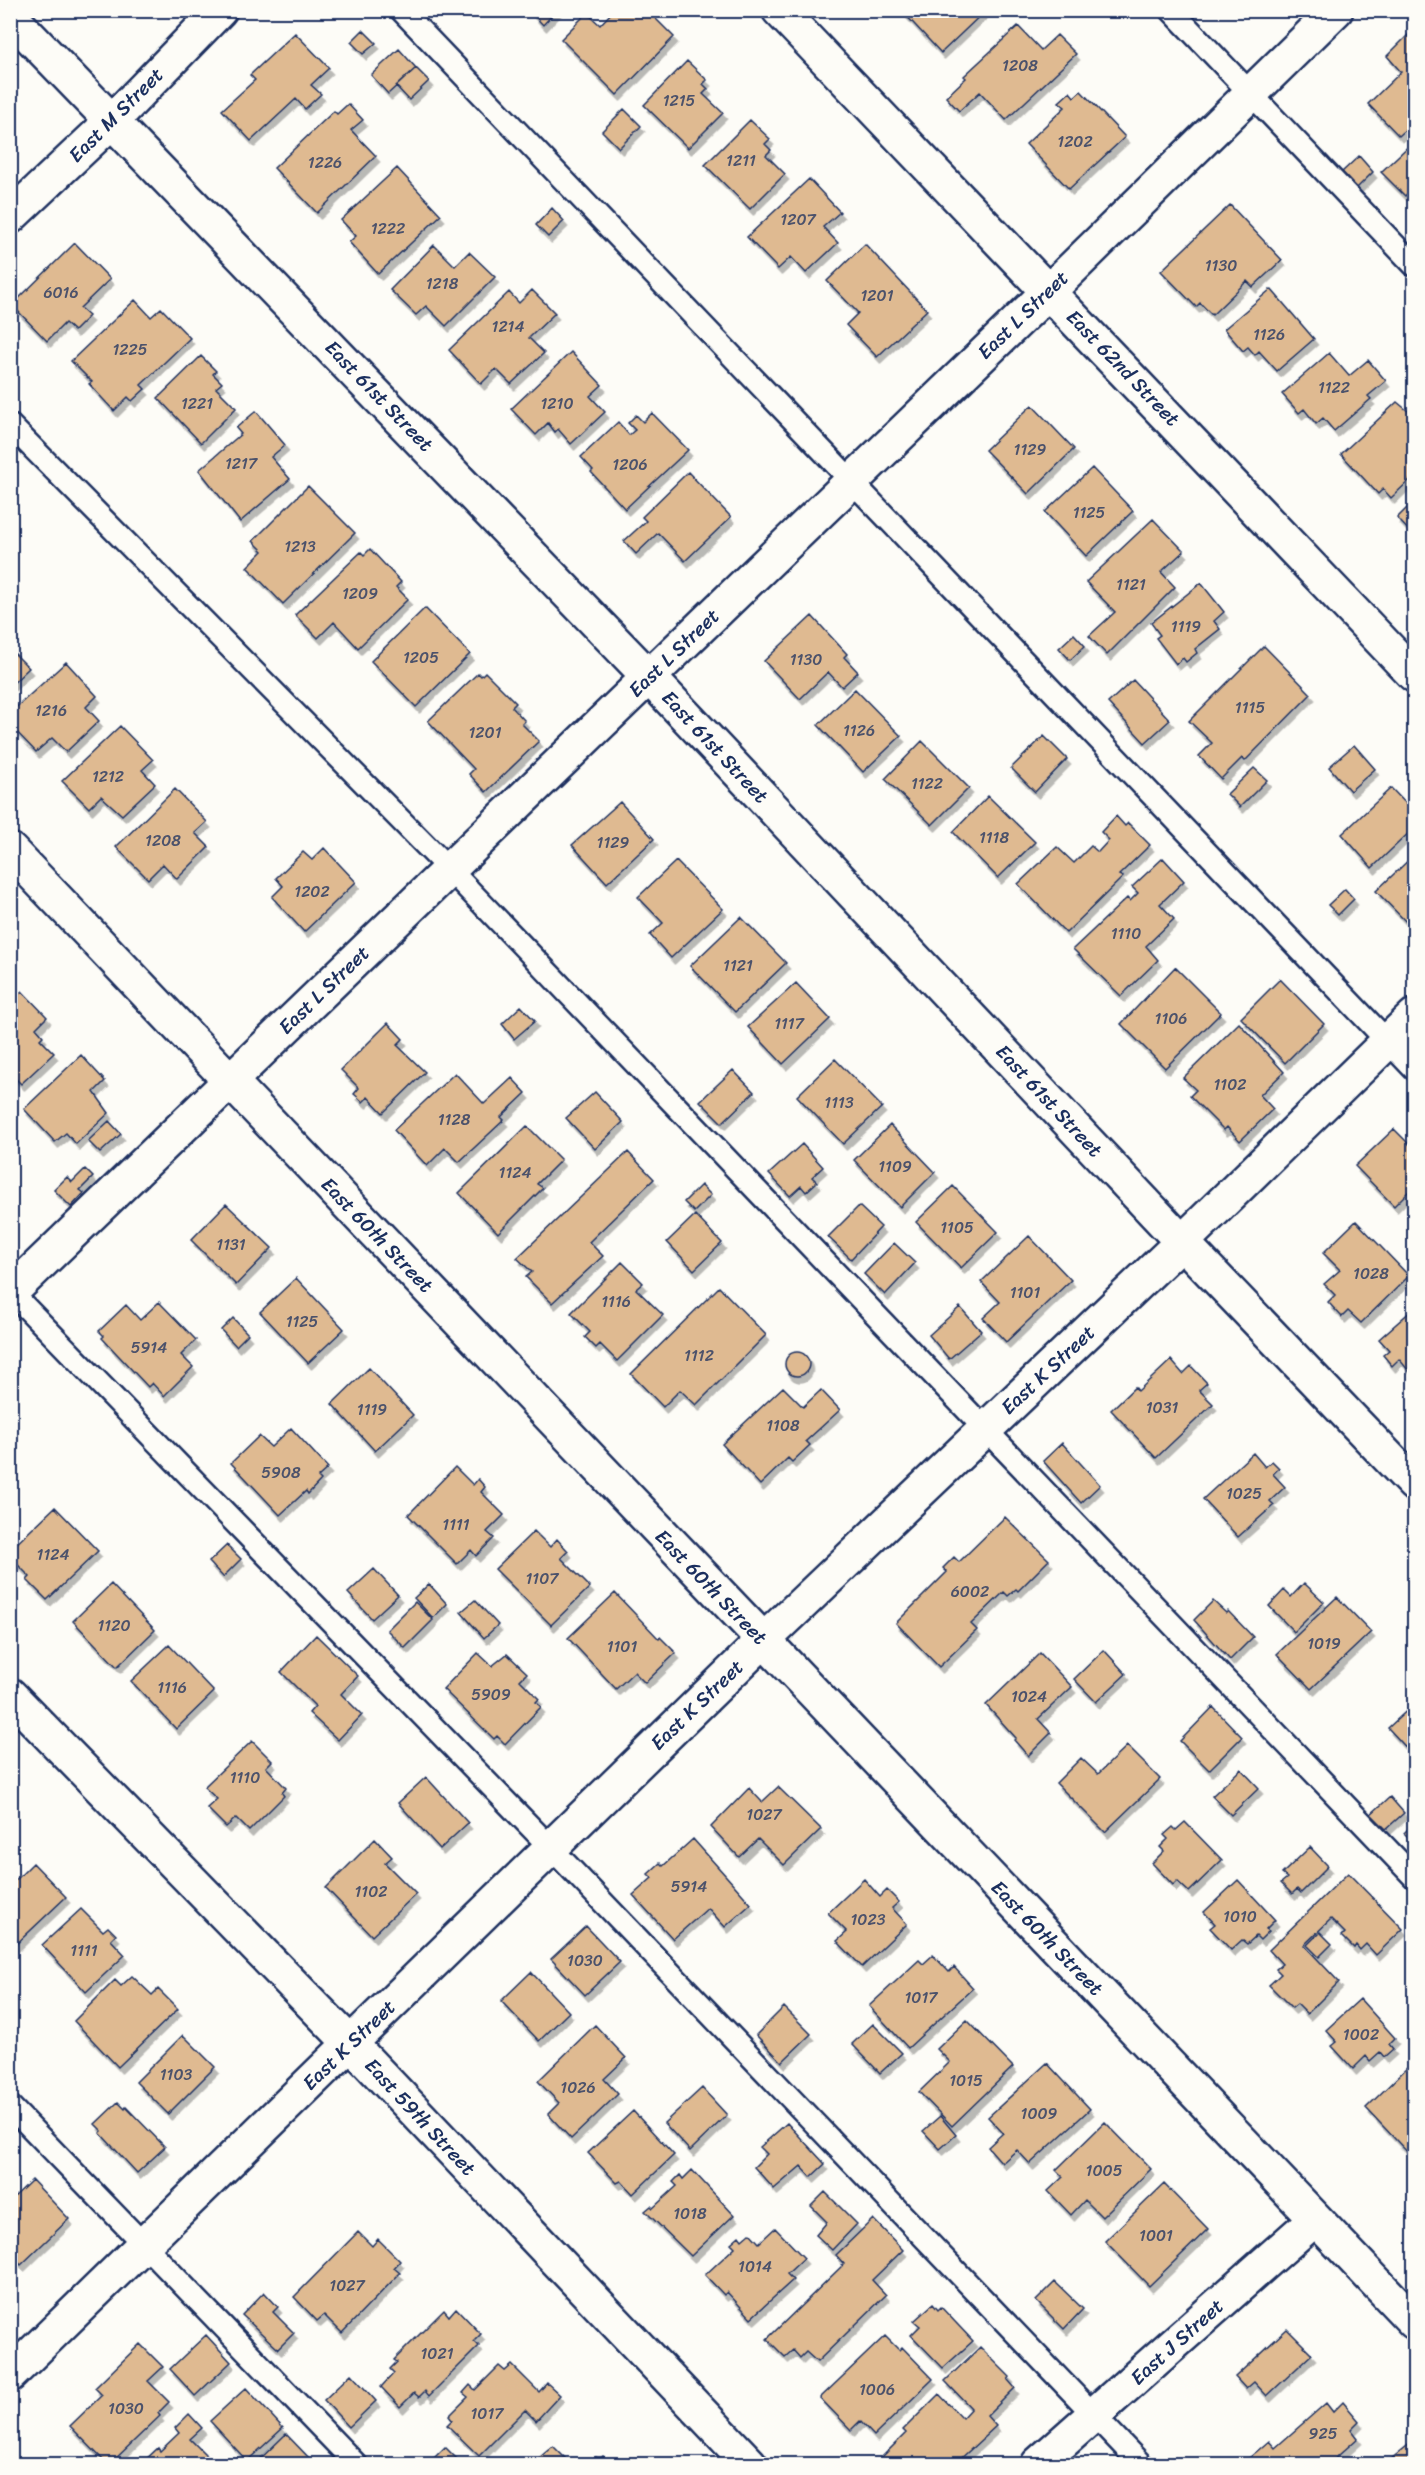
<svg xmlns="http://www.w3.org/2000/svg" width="1425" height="2475" viewBox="0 0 1425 2475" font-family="Sriracha,sans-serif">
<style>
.building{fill:#dfba91;stroke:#1b2f5e;stroke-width:1.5;filter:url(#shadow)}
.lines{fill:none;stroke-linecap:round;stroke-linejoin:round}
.lane-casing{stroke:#1b2f5e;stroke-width:26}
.street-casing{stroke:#1b2f5e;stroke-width:38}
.lane{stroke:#fdfcf7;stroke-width:21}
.street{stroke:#fdfcf7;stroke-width:33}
.labels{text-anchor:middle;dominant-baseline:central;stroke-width:4.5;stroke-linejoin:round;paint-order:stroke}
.number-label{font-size:16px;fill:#4c526b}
.street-label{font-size:20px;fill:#1b2f5e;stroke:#fdfcf7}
</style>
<defs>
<filter id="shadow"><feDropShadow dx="3.5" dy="6" stdDeviation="0" flood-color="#0004"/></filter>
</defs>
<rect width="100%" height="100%" fill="#fdfcf7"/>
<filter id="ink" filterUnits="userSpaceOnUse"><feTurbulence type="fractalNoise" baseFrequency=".0167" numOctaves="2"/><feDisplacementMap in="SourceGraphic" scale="12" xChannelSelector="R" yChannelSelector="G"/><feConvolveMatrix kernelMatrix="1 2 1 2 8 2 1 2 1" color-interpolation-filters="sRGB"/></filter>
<g filter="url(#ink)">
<!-- building -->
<path class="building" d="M529,10H557L543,25Z
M614,10H647L674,37L617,95L561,39L587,13L600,25Z
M901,10H986L941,53Z
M1018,26L1041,50L1057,35L1076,54L1006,120L980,92L959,111L946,97L966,78L964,76Z
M1414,29V122L1399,136L1368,104L1401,72L1387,56Z
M363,30L376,43L363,54L351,42Z
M295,33L329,68L311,85L321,94L305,109L296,99L251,141L222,110L255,80L250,75Z
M399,49L416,68L388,94L371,75Z
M687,61L707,80L703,84L708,89L703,94L723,113L688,148L644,105Z
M416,68L429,81L409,100L396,86Z
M1081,91L1125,137L1069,189L1026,144L1065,107L1059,102L1070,92L1074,97Z
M348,104L363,120L351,130L376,156L317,213L274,168L334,111L337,114Z
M624,109L641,126L619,148L602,131Z
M750,120L770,139L765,144L771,150L766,155L785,174L750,209L705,165Z
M1414,141V187L1405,196L1381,172Z
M1359,156L1373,172L1357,188L1342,172Z
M397,168L441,215L378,274L349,242L356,236L341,220Z
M809,179L840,212L823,227L838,243L806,273L791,257L778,269L747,237Z
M1230,205L1282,260L1253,287L1247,281L1212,315L1200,303L1196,307L1161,271Z
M552,208L564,221L548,237L536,225Z
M75,243L110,279L80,308L89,316L74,331L65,323L47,341L12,305Z
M865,244L927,310L877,357L846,325L858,313L827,281Z
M434,245L455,266L469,252L495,277L446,326L426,306L416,315L390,290Z
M1271,289L1314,339L1277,371L1259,351L1255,355L1248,347L1243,351L1224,329Z
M532,290L555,313L529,338L544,353L511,384L496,369L481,384L449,350L509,292L519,303Z
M135,300L151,317L161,308L190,338L141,385L145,389L132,401L128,397L114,411L89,384L92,382L71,361Z
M571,352L602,385L590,396L605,412L571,444L558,429L555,432L548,423L536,435L511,409Z
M1329,353L1349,376L1368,360L1386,381L1368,396L1371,399L1334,431L1323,418L1316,424L1304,409L1299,413L1282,394Z
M201,356L216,371L213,374L222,383L216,388L236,408L201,443L158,398Z
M1397,402L1414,416V476L1391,498L1383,489L1378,494L1341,454Z
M1032,405L1074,449L1028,494L985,450Z
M256,411L285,445L271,457L290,479L240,522L199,470L241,434L236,428Z
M652,413L688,450L625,509L591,472L593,470L581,457L618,422L629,435L635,430L628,423L636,415L643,422Z
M1092,468L1133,511L1086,556L1045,512Z
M688,472L731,517L685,561L658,533L636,554L624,541L646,521L642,517Z
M308,486L355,533L283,604L247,567L263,551L253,541Z
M1414,501V536L1397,518Z
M1153,519L1184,551L1161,572L1175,587L1107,655L1089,636L1115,612L1086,582Z
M370,549L401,582L396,587L408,599L358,648L334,622L318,638L295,615L361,552L364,555Z
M1201,583L1224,612L1214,621L1220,629L1195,649L1197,653L1186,662L1183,658L1176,664L1156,638L1160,635L1151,623Z
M425,608L470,654L416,707L371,661Z
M812,616L847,654L844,657L858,672L842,687L828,672L800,699L764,661Z
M1074,634L1085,646L1070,660L1059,648Z
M1264,646L1311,694L1245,761L1242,758L1221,779L1199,756L1212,743L1189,721Z
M10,649L29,668L10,686Z
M66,662L97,696L86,707L99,721L66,752L52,738L36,752L10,725V713Z
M485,672L516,703L512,707L525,721L522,724L539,741L486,792L469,774L474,769L428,721L478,673L481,676Z
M1133,680L1170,720L1145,743L1108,703Z
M855,689L901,736L863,772L818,725Z
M120,726L153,760L142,770L155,784L122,815L101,796L89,808L62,781Z
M1044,736L1067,759L1035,792L1011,768Z
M922,741L969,788L932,825L885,779Z
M1354,745L1375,769L1350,791L1329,767Z
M1254,768L1267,780L1240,807L1227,794Z
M1391,788L1414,812V828L1372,868L1342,834Z
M175,789L207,822L195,833L209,847L177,879L163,864L148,879L116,847Z
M988,796L1035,842L998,878L953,832Z
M620,802L654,839L607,883L572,845Z
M1116,816L1125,826L1128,823L1150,845L1119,875L1123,877L1066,933L1018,884L1057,847L1074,863L1091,846L1098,852L1109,840L1101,832Z
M324,848L356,882L304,932L272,897L283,886L276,878L303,852L312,860Z
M1414,855V922L1410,926L1376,891Z
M1163,858L1184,881L1160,904L1174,919L1146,946L1158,960L1121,996L1073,949L1127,898L1130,901L1138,893L1132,887Z
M676,861L723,909L671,958L650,935L663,923L638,897Z
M1345,889L1354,899L1338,915L1328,905Z
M741,917L786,963L735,1012L690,966Z
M1175,967L1221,1013L1165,1068L1121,1024Z
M1280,979L1324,1024L1285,1063L1241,1018Z
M796,983L830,1019L783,1064L748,1027Z
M22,991L47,1017L36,1028L43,1036L40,1039L54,1053L21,1084L10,1073V1002Z
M521,1006L535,1021L514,1039L502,1024Z
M388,1023L403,1039L397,1045L425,1072L383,1113L368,1097L363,1102L354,1094L359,1088L341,1070Z
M1239,1023L1284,1072L1260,1095L1273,1109L1240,1141L1227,1127L1224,1130L1190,1096L1196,1090L1183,1078Z
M81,1055L105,1081L94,1092L109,1113L76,1144L66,1133L55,1142L24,1109Z
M835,1059L882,1107L843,1144L797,1096Z
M733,1070L754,1092L722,1123L700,1101Z
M455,1073L484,1104L512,1078L526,1093L501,1117L504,1120L459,1162L445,1148L427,1166L394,1130Z
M595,1092L623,1122L595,1149L566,1118Z
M109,1121L121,1134L100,1153L88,1141Z
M890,1125L935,1172L900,1207L854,1160Z
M527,1126L561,1160L537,1184L543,1188L498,1233L459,1193Z
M1394,1129L1414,1149V1186L1394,1206L1355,1166Z
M802,1144L823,1167L812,1177L817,1182L806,1192L801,1186L790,1196L769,1174Z
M628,1152L654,1179L589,1242L603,1256L552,1303L526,1277L532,1272L517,1258Z
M85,1169L93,1177L80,1190L84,1193L71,1207L54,1190L67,1177L72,1182Z
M701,1185L711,1195L694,1212L684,1202Z
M953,1186L998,1232L961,1268L916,1222Z
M226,1204L272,1248L236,1285L191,1240Z
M859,1206L881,1227L851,1259L828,1237Z
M695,1215L722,1243L694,1270L667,1242Z
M1356,1221L1409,1276L1361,1323L1348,1311L1342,1317L1328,1302L1335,1295L1324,1284L1340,1270L1323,1253Z
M1029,1236L1071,1280L1006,1342L983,1318L1000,1302L981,1282Z
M894,1243L915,1263L885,1295L864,1274Z
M622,1262L643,1283L636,1289L663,1315L617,1361L600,1344L596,1348L585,1337L590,1332L571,1313Z
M296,1278L344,1329L308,1363L260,1312Z
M719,1287L766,1335L696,1405L680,1390L663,1407L631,1374Z
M1414,1301V1377L1399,1359L1392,1366L1383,1355L1389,1350L1379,1339L1413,1309L1411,1305Z
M159,1302L196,1340L181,1355L193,1367L164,1396L152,1383L148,1387L102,1338L104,1336L99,1331L126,1305L140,1320Z
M960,1307L981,1331L949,1359L929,1335Z
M233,1318L248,1334L236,1346L221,1330Z
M785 1364a12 12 0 1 1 24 0a12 12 0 1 1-24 0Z
M1171,1360L1183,1374L1191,1366L1207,1383L1199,1390L1213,1404L1156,1458L1111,1410L1135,1387L1138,1391Z
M369,1368L413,1415L375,1451L332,1404Z
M783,1387L803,1407L821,1390L840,1410L806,1441L810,1445L792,1462L788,1458L760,1485L722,1444Z
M291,1428L328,1468L318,1477L321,1480L308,1494L306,1491L280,1515L231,1463L259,1436L271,1447Z
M1062,1443L1100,1485L1081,1503L1043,1461Z
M1253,1453L1265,1467L1272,1461L1279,1468L1273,1474L1285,1487L1270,1501L1274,1505L1238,1537L1203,1499Z
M455,1467L473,1485L478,1479L485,1487L481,1492L504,1515L487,1532L494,1538L476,1556L471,1550L457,1564L408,1515Z
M55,1507L98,1551L47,1600L27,1580L30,1577L10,1557V1550Z
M1005,1517L1049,1560L1018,1591L1016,1589L1008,1596L1004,1592L971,1624L977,1630L939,1667L896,1623L947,1572L943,1568L954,1557L959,1562Z
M534,1531L550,1547L557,1539L568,1551L561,1558L590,1587L551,1625L495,1569Z
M227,1545L241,1559L223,1577L209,1562Z
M374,1569L398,1595L372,1619L348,1593Z
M1304,1583L1324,1602L1294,1632L1269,1606L1284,1590L1291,1597Z
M111,1584L155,1630L117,1667L73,1621Z
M429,1584L447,1604L433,1618L414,1598Z
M615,1593L659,1639L660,1637L676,1653L645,1683L634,1672L616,1689L568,1638Z
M1337,1597L1371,1632L1311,1689L1277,1654Z
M475,1600L498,1625L484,1638L461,1612Z
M1213,1601L1226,1613L1228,1611L1253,1637L1230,1660L1194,1620Z
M415,1602L433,1620L405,1648L387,1630Z
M316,1635L358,1676L341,1694L362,1715L338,1740L309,1713L315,1706L281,1672Z
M169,1645L214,1692L176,1729L131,1681Z
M1104,1650L1126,1674L1096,1702L1074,1679Z
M478,1653L492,1666L507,1654L527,1673L520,1680L539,1699L536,1702L541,1707L505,1744L497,1736L494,1739L443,1689Z
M1040,1653L1072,1687L1038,1719L1051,1733L1028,1756L1014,1740L1016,1738L986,1705Z
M1414,1704V1756L1388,1728Z
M1213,1707L1242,1737L1209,1770L1180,1741Z
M252,1741L272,1761L266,1767L286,1788L282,1793L284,1796L249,1831L236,1818L226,1827L207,1808L217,1799L204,1787Z
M1127,1746L1160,1779L1105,1832L1056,1783L1081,1758L1098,1774Z
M1241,1769L1259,1788L1231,1815L1212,1796Z
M426,1777L468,1823L440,1849L398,1803Z
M778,1787L821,1829L784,1865L758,1839L739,1857L711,1827L749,1788L762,1802Z
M1390,1797L1404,1813L1386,1829L1371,1814Z
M1185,1822L1222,1860L1189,1892L1177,1881L1173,1885L1152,1863L1164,1851L1160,1847L1168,1839L1164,1835L1173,1827L1176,1830Z
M1414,1823V1843L1404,1833Z
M375,1839L392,1857L385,1863L416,1894L372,1936L326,1888Z
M693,1839L751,1904L725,1927L708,1908L673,1939L633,1895L652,1878L648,1874L660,1863L663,1866Z
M1310,1847L1328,1866L1301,1893L1297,1889L1292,1894L1281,1883L1287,1878L1282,1874Z
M33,1863L66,1897L12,1948L10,1874L16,1880Z
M1348,1873L1403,1929L1376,1955L1366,1944L1360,1950L1356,1945L1354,1948L1342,1936L1345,1933L1331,1919L1304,1945L1339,1982L1307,2014L1297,2004L1292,2008L1269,1985L1281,1974L1276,1969L1282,1964L1269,1950Z
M864,1879L880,1897L887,1890L899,1902L892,1908L907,1924L862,1967L837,1941L847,1932L828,1913Z
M1238,1880L1275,1920L1266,1929L1269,1931L1260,1940L1256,1936L1247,1944L1242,1940L1231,1950L1210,1928L1215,1924L1204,1912Z
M81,1909L103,1931L108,1927L116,1935L111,1940L125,1955L86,1992L42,1945Z
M586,1926L620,1962L585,1995L551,1959Z
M1320,1932L1332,1944L1319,1957L1307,1945Z
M933,1955L949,1972L954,1967L973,1988L908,2048L869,2006L919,1960L923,1964Z
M531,1972L569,2012L539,2041L501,2001Z
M132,1976L152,1995L158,1989L178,2009L118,2067L74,2021L115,1980L121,1986Z
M1360,1999L1395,2038L1389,2044L1393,2049L1384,2057L1380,2052L1370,2061L1366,2056L1353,2069L1332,2046L1337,2042L1326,2030Z
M784,2007L811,2034L782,2062L756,2035Z
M967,2020L1013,2067L952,2126L919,2092L950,2062L937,2049Z
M873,2024L902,2053L880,2073L852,2044Z
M595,2025L626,2058L604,2079L618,2094L571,2139L548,2114L559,2103L538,2081Z
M183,2035L215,2067L168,2114L136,2082Z
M1414,2061V2151L1410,2155L1366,2108Z
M1047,2063L1090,2109L1030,2164L1017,2150L1002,2163L988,2147L1003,2133L988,2117Z
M702,2088L727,2115L690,2151L664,2123Z
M118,2102L125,2109L126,2107L165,2147L137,2173L100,2133L102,2131L95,2124Z
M633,2111L674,2155L633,2194L621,2181L617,2183L588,2153Z
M940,2116L956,2135L940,2149L923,2131Z
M1105,2122L1151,2169L1102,2217L1085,2200L1071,2215L1048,2191L1063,2177L1056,2170Z
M787,2123L825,2164L811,2177L801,2166L774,2189L754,2167L767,2154L760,2147Z
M692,2170L734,2215L691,2256L645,2211L651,2206L653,2208L677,2186L673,2182L680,2175L683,2179Z
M32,2180L69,2219L21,2265L10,2254V2201Z
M1164,2184L1208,2229L1149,2286L1105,2241Z
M825,2192L857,2224L832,2250L816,2235L827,2222L811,2206Z
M873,2219L903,2250L872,2280L886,2295L817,2362L806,2352L800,2358L793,2350L785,2357L767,2339L844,2264L836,2255Z
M775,2228L804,2258L787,2274L793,2280L751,2318L727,2292L724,2295L705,2275L735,2247L731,2243L739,2236L742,2240L750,2233L759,2243Z
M358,2232L372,2246L378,2239L400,2261L394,2268L400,2273L342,2333L324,2315L317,2321L294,2297Z
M1055,2282L1083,2309L1064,2329L1036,2301Z
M264,2292L278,2307L273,2312L294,2333L278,2349L242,2315Z
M933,2304L938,2310L941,2307L973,2341L943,2368L911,2335L920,2326L914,2321Z
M456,2308L481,2334L474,2341L479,2346L429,2396L425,2391L419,2397L414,2393L400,2407L381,2387L394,2373L390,2369L397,2362L394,2360L444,2310L449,2316Z
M1287,2329L1312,2354L1267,2396L1254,2382L1246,2389L1235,2377Z
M206,2335L231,2362L195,2396L170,2369Z
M885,2336L899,2350L902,2347L933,2379L874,2436L860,2421L851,2430L820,2398Z
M140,2344L163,2367L148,2381L169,2402L158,2413L160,2416L110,2464H107L70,2426L102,2395L95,2388Z
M980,2347L1010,2377L1008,2380L1015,2388L987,2416L996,2426L955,2464H882L878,2461L906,2433L903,2430L939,2394L962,2418L971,2408L945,2381Z
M512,2365L539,2392L547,2383L560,2395L536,2421L525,2410L479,2456L447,2425L452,2420L449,2416L468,2397L463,2393L470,2385L475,2390L499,2366L505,2371Z
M351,2374L376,2401L349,2427L324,2400Z
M246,2388L283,2428L247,2461L210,2421Z
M1343,2402L1359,2421L1351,2429L1358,2438L1329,2464H1242L1269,2441L1275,2448L1326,2403L1333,2412Z
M189,2414L202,2428L190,2439L215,2464H141L158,2448L160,2451L179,2433L175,2428Z
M286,2434L312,2461L308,2464H257L256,2463Z
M1412,2442L1414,2444V2464H1385Z
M553,2446L571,2464H532Z
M445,2447L462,2464H428Z
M603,2456L611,2464H588L596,2457L599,2460Z"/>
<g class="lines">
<!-- lane casing -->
<g class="lane-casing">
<path id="lane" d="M401,10L1414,1069
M1171,10L1414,265
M10,425L449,869L1414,1877
M10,1291L551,1848L1141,2464
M10,2106L356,2464"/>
</g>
<!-- street casing -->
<g class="street-casing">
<path id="street" d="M779,10L1414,675
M10,16L649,677L1182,1242L1414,1484
M10,217L113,120L220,10
M10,850L1414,2322
M10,1293L1049,291L1336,10
M10,1695L351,2044L750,2464
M10,2375L763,1641L1182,1242L1414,1016
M1038,2464L1315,2219"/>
</g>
<!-- lane -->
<use href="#lane" class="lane"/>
<!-- street -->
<use href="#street" class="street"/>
</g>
</g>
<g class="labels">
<!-- number labels -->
<g class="number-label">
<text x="1020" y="65">1208</text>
<text x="679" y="100">1215</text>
<text x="1075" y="141">1202</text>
<text x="741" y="160">1211</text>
<text x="325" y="162">1226</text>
<text x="798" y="219">1207</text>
<text x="388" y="228">1222</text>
<text x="1221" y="265">1130</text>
<text x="442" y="283">1218</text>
<text x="61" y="292">6016</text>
<text x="877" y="295">1201</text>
<text x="508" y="326">1214</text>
<text x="1269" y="334">1126</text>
<text x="130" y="349">1225</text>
<text x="1334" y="387">1122</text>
<text x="197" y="403">1221</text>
<text x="557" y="403">1210</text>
<text x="1030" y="449">1129</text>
<text x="241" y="463">1217</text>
<text x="630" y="464">1206</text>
<text x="1089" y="512">1125</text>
<text x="300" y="546">1213</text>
<text x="1131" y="584">1121</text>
<text x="360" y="593">1209</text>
<text x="1186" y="626">1119</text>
<text x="421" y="657">1205</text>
<text x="806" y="659">1130</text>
<text x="1250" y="707">1115</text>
<text x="51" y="710">1216</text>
<text x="859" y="730">1126</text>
<text x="485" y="732">1201</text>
<text x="108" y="776">1212</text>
<text x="927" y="783">1122</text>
<text x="994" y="837">1118</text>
<text x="163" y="840">1208</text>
<text x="613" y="842">1129</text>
<text x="312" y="891">1202</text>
<text x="1126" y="933">1110</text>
<text x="738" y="965">1121</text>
<text x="1171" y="1018">1106</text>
<text x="789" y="1023">1117</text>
<text x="1230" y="1084">1102</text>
<text x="839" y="1102">1113</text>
<text x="454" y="1119">1128</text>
<text x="895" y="1166">1109</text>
<text x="515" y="1172">1124</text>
<text x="957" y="1227">1105</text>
<text x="231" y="1244">1131</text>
<text x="1371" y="1273">1028</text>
<text x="1025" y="1292">1101</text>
<text x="616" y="1301">1116</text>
<text x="302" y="1321">1125</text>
<text x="149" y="1347">5914</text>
<text x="699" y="1355">1112</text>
<text x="1162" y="1407">1031</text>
<text x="372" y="1409">1119</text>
<text x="783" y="1425">1108</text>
<text x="281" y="1472">5908</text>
<text x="1244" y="1493">1025</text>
<text x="456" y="1524">1111</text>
<text x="53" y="1554">1124</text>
<text x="542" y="1578">1107</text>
<text x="970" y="1591">6002</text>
<text x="114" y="1625">1120</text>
<text x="1324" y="1643">1019</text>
<text x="622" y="1646">1101</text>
<text x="172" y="1687">1116</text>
<text x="491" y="1694">5909</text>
<text x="1029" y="1696">1024</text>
<text x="245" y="1777">1110</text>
<text x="764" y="1814">1027</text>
<text x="689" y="1886">5914</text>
<text x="371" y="1891">1102</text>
<text x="1240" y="1916">1010</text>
<text x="868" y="1919">1023</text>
<text x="84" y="1950">1111</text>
<text x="585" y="1960">1030</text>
<text x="921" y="1997">1017</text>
<text x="1361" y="2034">1002</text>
<text x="176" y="2074">1103</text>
<text x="966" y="2080">1015</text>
<text x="578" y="2087">1026</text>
<text x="1039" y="2113">1009</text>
<text x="1104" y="2170">1005</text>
<text x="690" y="2213">1018</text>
<text x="1156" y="2235">1001</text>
<text x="755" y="2266">1014</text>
<text x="347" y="2285">1027</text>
<text x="437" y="2353">1021</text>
<text x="877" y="2389">1006</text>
<text x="126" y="2408">1030</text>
<text x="487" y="2413">1017</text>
<text x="1323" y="2433">925</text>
</g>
<!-- street labels -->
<g class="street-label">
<text transform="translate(116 115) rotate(-45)">East M Street</text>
<text transform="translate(1023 315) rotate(-44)">East L Street</text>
<text transform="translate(1123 368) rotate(46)">East 62nd Street</text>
<text transform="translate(379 396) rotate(46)">East 61st Street</text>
<text transform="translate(674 653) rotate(-44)">East L Street</text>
<text transform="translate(715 747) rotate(47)">East 61st Street</text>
<text transform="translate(324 990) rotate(-44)">East L Street</text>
<text transform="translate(1049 1101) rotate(47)">East 61st Street</text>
<text transform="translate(377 1235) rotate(46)">East 60th Street</text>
<text transform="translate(1048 1370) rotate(-43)">East K Street</text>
<text transform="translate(711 1587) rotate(46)">East 60th Street</text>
<text transform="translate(697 1705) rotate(-44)">East K Street</text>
<text transform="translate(1047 1938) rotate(46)">East 60th Street</text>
<text transform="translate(349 2045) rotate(-44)">East K Street</text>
<text transform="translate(420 2117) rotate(47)">East 59th Street</text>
<text transform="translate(1177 2342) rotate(-42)">East J Street</text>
</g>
</g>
<!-- margin -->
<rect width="1425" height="2475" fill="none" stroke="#fdfcf7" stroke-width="36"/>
<rect x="18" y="18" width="1389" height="2439" fill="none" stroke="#1b2f5e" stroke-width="2" filter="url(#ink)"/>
</svg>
